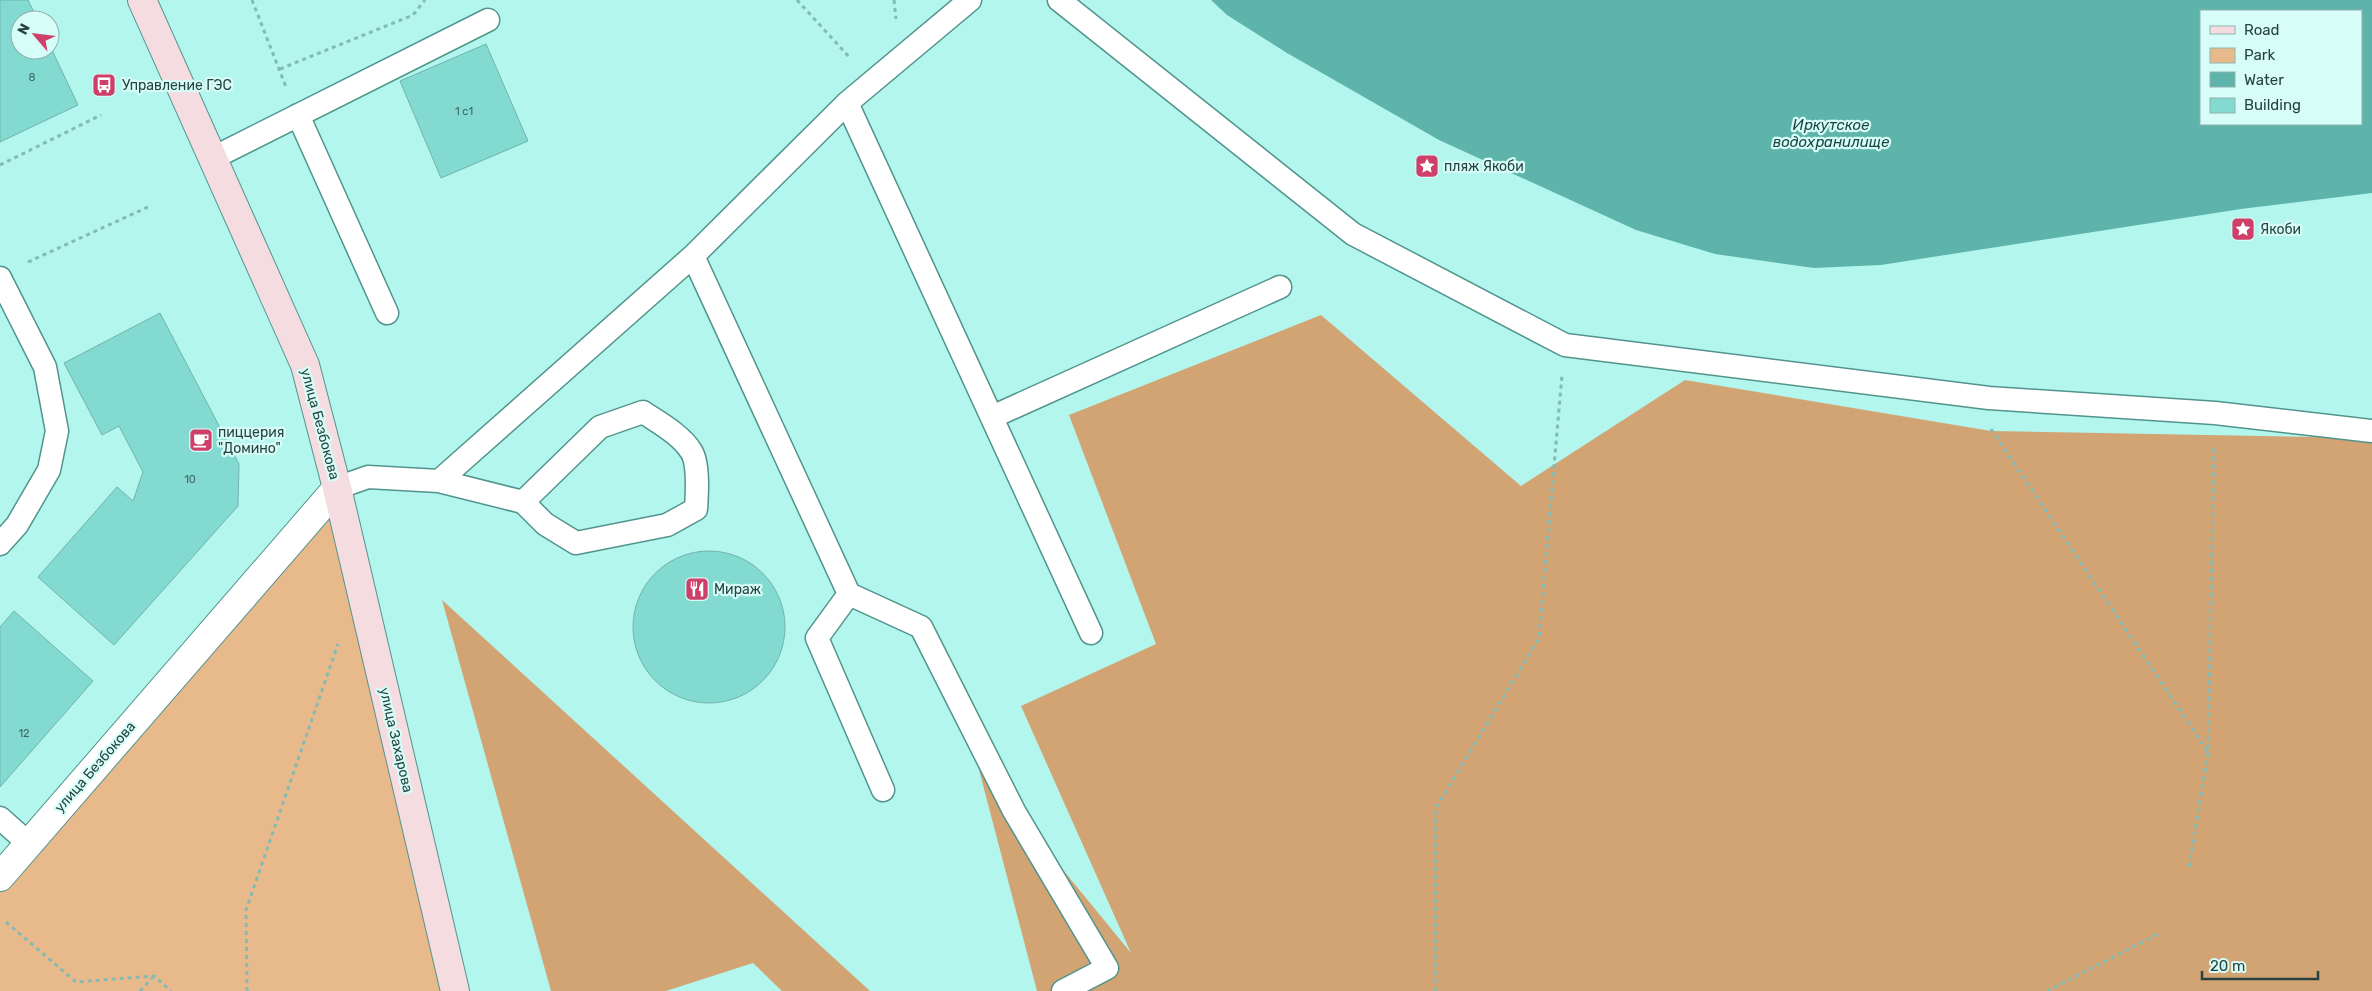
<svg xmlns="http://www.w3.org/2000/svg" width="2372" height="991" viewBox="0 0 2372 991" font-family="Rubik,sans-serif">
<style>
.green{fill:#e8ba8b}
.forest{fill:#d3a473}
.water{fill:#5eb4ab;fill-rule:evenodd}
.building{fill:#83dad1;stroke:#71b3ab}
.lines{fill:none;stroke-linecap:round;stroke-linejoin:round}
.service-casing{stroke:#52948d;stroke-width:25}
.minor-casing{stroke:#52948d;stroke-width:30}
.secondary-casing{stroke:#52948d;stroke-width:30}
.path{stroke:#84bab4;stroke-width:3;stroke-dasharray:4 4;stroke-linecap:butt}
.service{stroke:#fff;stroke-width:22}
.minor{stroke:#fff;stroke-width:28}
.secondary{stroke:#f4dce1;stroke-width:28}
.labels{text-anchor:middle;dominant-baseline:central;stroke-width:4.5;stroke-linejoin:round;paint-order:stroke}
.number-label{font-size:11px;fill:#3e6864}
.poi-label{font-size:14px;fill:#27423f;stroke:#d6fdf8;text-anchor:start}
.street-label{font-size:14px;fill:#27423f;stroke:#d6fdf8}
.water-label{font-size:15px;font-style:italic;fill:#1d4541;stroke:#d6fdf8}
</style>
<rect width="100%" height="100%" fill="#b2f6ee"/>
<!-- green -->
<path class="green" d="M337,488L455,991H0V875Z"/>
<!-- forest -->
<path class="forest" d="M1321,315L1521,486L1685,380L1991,431L2372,438V991H1037L978,766L1131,953L1021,706L1156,644L1069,415Z
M442,600L870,991H782L753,963L666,991H551Z"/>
<!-- water -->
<path class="water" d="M1211,0H2372V193L2241,209L1881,265L1814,268L1715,254L1636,230L1439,140L1287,53L1227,15ZM2201,11H2361V124H2201Z"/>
<!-- building -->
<path class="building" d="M0,0H28L38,20H20V50H50V46L78,105L0,142Z
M486,44L528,141L441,178L400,81Z
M160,313L239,464L238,506L114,645L38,577L117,487L133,501L143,472L119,426L102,435L64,363Z
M633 627a76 76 0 1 1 152 0a76 76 0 1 1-152 0Z
M14,611L93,681L0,787V627Z"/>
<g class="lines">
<!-- service casing -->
<g class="service-casing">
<path id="service" d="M1059,0L1353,234L1565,345L1989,398L2215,413L2372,431
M847,103L1091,633
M298,115L387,313
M213,158L488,20
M693,256L849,594L921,627L1014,811L1107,968L1063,991
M0,278L45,367L57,431L49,470L17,525L0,544
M992,417L1280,287
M439,481L693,256L847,103L970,0
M337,488L368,477L439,481L523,502L545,524L576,543L667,525L696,509C697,494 699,463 691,451C680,434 659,423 643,412L600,427L523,502
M849,594L817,638L883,790
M0,818L28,843"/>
</g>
<!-- minor casing -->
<g class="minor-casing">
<path id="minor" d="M0,877L337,488"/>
</g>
<!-- secondary casing -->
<g class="secondary-casing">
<path id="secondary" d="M142,0L305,365L337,488L455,991"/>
</g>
<!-- path -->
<path class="path" d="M252,0L286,87
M797,0L851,59
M894,0L896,19
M280,69L413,15L425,0
M0,165L101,115
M28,262L148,207
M1991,429L2208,752
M2189,867L2208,753L2214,444
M6,922L76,982L154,976L171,991
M140,991L154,976
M247,991L246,910L338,644
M1435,991L1436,808L1539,638L1562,375
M2047,991L2160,933"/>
<!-- service -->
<use href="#service" class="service"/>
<!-- minor -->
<use href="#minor" class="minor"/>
<!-- secondary -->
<use href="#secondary" class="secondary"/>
</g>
<!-- icons -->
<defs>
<g id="bus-square" transform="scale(1.25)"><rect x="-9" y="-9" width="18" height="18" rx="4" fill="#ce406a" stroke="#d6fdf8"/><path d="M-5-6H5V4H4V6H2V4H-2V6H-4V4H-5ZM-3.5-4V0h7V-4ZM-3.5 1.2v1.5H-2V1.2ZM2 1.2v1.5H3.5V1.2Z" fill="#fff"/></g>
<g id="sight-square" transform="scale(1.25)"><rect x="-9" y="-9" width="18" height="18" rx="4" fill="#ce406a" stroke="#d6fdf8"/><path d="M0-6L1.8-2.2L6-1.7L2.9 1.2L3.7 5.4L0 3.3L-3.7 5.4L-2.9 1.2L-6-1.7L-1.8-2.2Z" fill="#fff"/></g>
<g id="cafe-square" transform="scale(1.25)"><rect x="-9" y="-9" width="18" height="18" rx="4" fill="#ce406a" stroke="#d6fdf8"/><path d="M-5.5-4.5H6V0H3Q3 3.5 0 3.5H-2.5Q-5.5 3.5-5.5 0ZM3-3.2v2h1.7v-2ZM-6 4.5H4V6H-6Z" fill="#fff"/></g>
<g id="restaurant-square" transform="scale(1.25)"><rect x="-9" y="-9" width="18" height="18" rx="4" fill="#ce406a" stroke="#d6fdf8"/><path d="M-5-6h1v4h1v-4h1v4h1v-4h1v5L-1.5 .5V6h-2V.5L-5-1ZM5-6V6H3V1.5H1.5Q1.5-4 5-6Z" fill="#fff"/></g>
</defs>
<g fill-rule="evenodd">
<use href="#bus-square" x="104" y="85"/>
<use href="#sight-square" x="1427" y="166"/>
<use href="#sight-square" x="2243" y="229"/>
<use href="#cafe-square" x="201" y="440"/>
<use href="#restaurant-square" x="697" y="589"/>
</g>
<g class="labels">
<!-- number labels -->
<g class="number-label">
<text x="32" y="77">8</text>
<text x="464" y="111">1 с1</text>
<text x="190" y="479">10</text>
<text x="24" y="733">12</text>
</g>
<!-- poi labels -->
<g class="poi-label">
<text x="122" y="85">Управление ГЭС</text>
<text x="1444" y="166">пляж Якоби</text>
<text x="2260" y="229">Якоби</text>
<text x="218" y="432">пиццерия<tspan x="218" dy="16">"Домино"</tspan></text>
<text x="714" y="589">Мираж</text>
</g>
<!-- street labels -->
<g class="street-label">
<text transform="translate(320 424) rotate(75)">улица Безбокова</text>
<text transform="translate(396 740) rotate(77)">улица Захарова</text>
<text transform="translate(95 767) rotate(-49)">улица Безбокова</text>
</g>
<!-- water labels -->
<g class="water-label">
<text x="1831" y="125">Иркутское<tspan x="1831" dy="17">водохранилище</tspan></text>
</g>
</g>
<!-- legend -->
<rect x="2200" y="10" width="162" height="115" fill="#d6fdf8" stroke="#90b2ae"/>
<rect x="2210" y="26" width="25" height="8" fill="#f4dce1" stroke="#90b2ae"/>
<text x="2244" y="35" font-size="15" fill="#27423f">Road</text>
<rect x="2210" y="48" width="25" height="15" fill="#e8ba8b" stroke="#90b2ae"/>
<text x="2244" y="60" font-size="15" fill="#27423f">Park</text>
<rect x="2210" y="72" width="25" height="15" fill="#5eb4ab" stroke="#90b2ae"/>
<text x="2244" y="85" font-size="15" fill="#27423f">Water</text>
<rect x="2210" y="98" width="25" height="15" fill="#83dad1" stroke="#90b2ae"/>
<text x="2244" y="110" font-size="15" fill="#27423f">Building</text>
<!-- north arrow -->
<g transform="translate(35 35) rotate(298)"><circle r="24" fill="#d6fdf8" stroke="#90b2ae"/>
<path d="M0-4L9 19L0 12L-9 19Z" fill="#ce406a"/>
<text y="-8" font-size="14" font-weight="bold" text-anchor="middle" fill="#27423f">N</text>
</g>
<!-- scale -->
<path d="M2202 971v8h116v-8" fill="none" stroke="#27423f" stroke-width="2.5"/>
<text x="2210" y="971" font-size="15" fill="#27423f" stroke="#d6fdf8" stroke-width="4" paint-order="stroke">20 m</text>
</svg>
